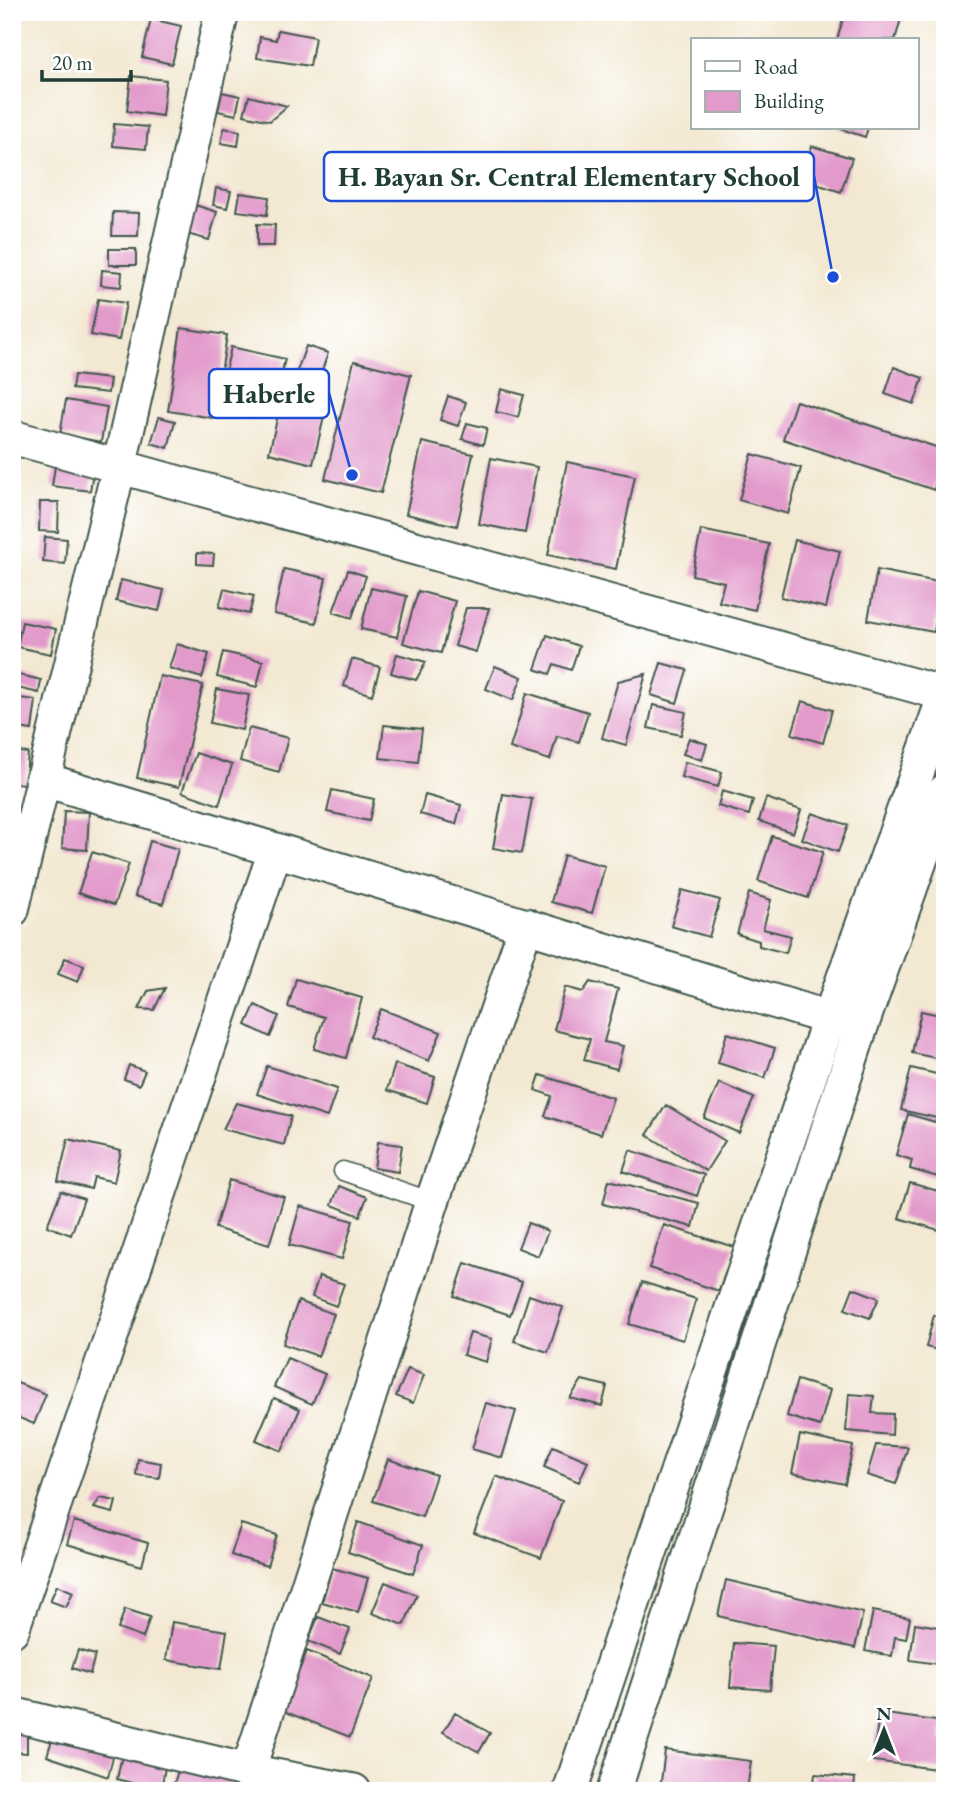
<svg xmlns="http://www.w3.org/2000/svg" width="957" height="1803" viewBox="0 0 957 1803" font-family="'EB Garamond',serif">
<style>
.building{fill:#e29acb}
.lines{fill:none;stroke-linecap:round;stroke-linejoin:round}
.lane-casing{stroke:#3f574c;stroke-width:21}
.street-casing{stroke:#3f574c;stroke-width:37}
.lane{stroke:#fff;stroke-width:18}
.street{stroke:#fff;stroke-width:33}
.leader{fill:none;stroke:#1d4ed8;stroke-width:2.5}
.callout-dot{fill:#1d4ed8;stroke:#fff;stroke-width:2.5}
.callout{fill:#fff;stroke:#1d4ed8;stroke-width:2.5}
.callout-label{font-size:28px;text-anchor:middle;font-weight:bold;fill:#1f3d34}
</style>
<rect width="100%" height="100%" fill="#fff"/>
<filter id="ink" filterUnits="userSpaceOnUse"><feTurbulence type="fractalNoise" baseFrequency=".0143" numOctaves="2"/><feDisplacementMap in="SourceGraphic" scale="14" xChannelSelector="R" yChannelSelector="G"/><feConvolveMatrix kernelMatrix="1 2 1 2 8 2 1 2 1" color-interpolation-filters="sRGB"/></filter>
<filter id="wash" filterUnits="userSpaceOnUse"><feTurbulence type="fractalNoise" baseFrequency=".00686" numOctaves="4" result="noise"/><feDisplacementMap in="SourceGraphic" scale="28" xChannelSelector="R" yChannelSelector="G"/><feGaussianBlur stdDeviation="1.57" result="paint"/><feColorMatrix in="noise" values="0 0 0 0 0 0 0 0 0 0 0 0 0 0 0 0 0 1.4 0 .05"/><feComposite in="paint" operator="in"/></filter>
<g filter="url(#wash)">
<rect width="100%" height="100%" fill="#f3e9d3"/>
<g id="blocks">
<!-- building -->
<path class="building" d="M845,12H903L895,40H837Z
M151,19L181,26L172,64L142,57Z
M278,30L315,37L310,66L257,58L260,37L276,40Z
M131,76L166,80L162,116L127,111Z
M222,92L240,96L236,115L218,111Z
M249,96L287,106L270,121L244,115Z
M114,124L148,127L146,149L113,146Z
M224,128L240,131L238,146L221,143Z
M838,128H868L865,137Z
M812,146L852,158L841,192L801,179Z
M216,188L231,191L227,208L213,205Z
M240,193L269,197L267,215L237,211Z
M195,205L217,212L209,240L187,234Z
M113,212L139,213L138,236H112Z
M257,224L275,225L274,246H257Z
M109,249H136V265H109Z
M102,270L122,272L121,287L101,285Z
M98,299L126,303L119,340L91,335Z
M181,328L227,335L214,418L168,411Z
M306,346L328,353L318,382L296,374Z
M231,347L285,359L271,417L218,404Z
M354,361L411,375L381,493L325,479Z
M894,367L923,378L914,404L885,394Z
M74,375L110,379L108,393L72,389Z
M501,389L524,395L518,417L496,412Z
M283,394L327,404L313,464L269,453Z
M448,396L466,402L458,426L440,420Z
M66,400L107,407L101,442L60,434Z
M796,401L945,450L934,490L783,439Z
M159,417L175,421L168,448L151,443Z
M467,423L487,428L483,445L462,439Z
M422,442L473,454L457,526L406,514Z
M752,454L801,468L788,514L739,500Z
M491,458L537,467L525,533L479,524Z
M567,462L635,476L616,569L548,555Z
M55,466L93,472L90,491L52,486Z
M40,502H59L58,532L39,531Z
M701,530L769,544L755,610L719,602L724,582L692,575Z
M45,537L67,539L65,564L43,562Z
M795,540L840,551L826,608L781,597Z
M197,553L214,554L213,565L197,564Z
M284,569L326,578L316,623L274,614Z
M348,570L366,576L352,618L333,612Z
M877,570L943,583L934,632L868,620Z
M121,580L164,590L159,611L116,601Z
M371,588L407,596L397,637L361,629Z
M224,589L254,596L249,614L219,607Z
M418,591L455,601L441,653L403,643Z
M466,608H489L476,652L455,646Z
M22,622L56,629L51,654L17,647Z
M547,635L579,646L571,670L554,664L550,674L535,669Z
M177,644L209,654L202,678L169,668Z
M223,652L263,661L257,687L217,677Z
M397,654L426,662L416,680L391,673Z
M352,659L380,667L372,695L344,686Z
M661,663L687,670L677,703L651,695Z
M495,666L522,677L513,700L486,689Z
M16,674L41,680L39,693L13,687Z
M646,674L626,745L602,738L618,681Z
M160,676L203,685L179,787L137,778Z
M217,689L249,695L242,730L210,723Z
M527,693L588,712L579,742L557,736L550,760L510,748Z
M12,697L36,700L32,730L12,727Z
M802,701L832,710L823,743L792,734Z
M653,705L686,712L681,735L648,728Z
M384,725L422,729L418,762L380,758Z
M249,728L288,738L279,772L240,761Z
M689,738L707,744L702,760L683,754Z
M12,751L28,753L25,784L12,783Z
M196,753L232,765L219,805L182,792Z
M685,762L722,772L718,787L681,777Z
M332,790L374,799L369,821L327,812Z
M722,791L753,800L749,815L718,806Z
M503,794L532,799L522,853L493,848Z
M425,795L461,805L456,824L420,814Z
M766,798L801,810L793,833L759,821Z
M64,811L89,812L87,850L62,848Z
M812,813L848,825L838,852L802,839Z
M772,836L823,852L808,898L758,881Z
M150,841L178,849L163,904L135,896Z
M92,852L129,864L114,905L78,893Z
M564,855L605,866L592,913L551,902Z
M682,890L720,900L709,937L671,926Z
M749,893L771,900L763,929L791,936L786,953L759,946V941L737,934Z
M65,958L84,965L78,982L58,974Z
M296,979L362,998L346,1058L314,1049L324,1017L288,1007Z
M590,982L618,989L604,1042L623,1046L617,1069L584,1060L590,1039L554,1030L565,987L583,992Z
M165,988L154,1010L139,1009L148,991Z
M255,1005L279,1016L270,1037L246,1025Z
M381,1009L441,1032L429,1061L369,1037Z
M921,1011L945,1016V1060L912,1053Z
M727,1033L775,1048L765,1078L718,1063Z
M395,1064L435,1077L427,1103L387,1090Z
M129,1065L145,1071L139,1085L124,1079Z
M267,1066L337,1089L327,1117L257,1094Z
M911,1068L945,1076L941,1119L901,1110Z
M540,1075L613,1098L601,1134L545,1116L552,1096L535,1090Z
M719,1083L754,1098L739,1133L704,1118Z
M236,1103L291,1116L284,1145L223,1129Z
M666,1105L725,1141L706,1171L647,1135Z
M908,1114L945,1125V1179L910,1169L912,1160L896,1155Z
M68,1139L121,1151L114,1182L94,1177L91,1189L58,1181Z
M378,1142L402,1145L398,1172L374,1168Z
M630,1150L704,1175L697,1196L623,1171Z
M229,1180L284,1197L269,1245L215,1228Z
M609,1180L699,1203L693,1227L603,1204Z
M910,1183L945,1193V1232L899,1218Z
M339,1186L367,1197L360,1216L332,1205Z
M61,1191L84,1199L71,1235L47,1226Z
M300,1206L353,1221L342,1259L289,1245Z
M528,1223L548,1231L538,1256L518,1248Z
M664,1225L734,1247L719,1291L649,1268Z
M465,1263L522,1282L510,1315L454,1296Z
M319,1276L344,1284L336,1306L312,1297Z
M642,1282L696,1299L683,1340L629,1324Z
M853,1288L879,1298L870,1318L845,1309Z
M529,1295L563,1307L548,1352L514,1341Z
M298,1301L334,1314L318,1356L283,1344Z
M934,1315L945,1320V1352L926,1347Z
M470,1333L492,1339L486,1362L463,1355Z
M287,1358L325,1374L312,1404L274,1387Z
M408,1369L424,1375L413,1403L396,1396Z
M582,1380L607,1386L602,1406L570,1398Z
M797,1380L830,1390L820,1426L787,1416Z
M12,1381L46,1394L34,1424L12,1415Z
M849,1394L874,1396L872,1413L893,1414L892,1435L846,1431Z
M274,1398L300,1409L282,1451L256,1440Z
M486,1403L516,1411L502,1458L472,1449Z
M800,1435L853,1446L845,1484L792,1473Z
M876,1445L908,1447L896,1484L867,1475Z
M553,1446L588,1461L579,1482L544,1467Z
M138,1459L161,1463L159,1478L136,1475Z
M388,1459L436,1475L422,1517L373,1501Z
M496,1476L562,1501L541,1558L474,1533Z
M100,1498L116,1501L113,1513L94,1508Z
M74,1521L148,1543L142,1566L67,1544Z
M358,1522L423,1545L413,1574L348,1552Z
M241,1524L277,1535L267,1566L231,1555Z
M332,1568L368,1578L358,1612L322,1602Z
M726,1580L863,1613L855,1648L718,1616Z
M385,1582L417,1595L404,1625L372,1613Z
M57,1585L73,1592L66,1607L50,1601Z
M125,1609L150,1617L143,1638L118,1629Z
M873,1611L910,1618L906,1639L895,1637L892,1656L865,1651Z
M318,1617L350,1629L340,1654L308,1641Z
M172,1622L227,1631L221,1669L166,1660Z
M915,1623L945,1628V1665L910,1660Z
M734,1643L774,1646L770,1690L730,1687Z
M78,1650L95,1655L90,1674L72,1668Z
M307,1651L373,1678L350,1737L283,1711Z
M455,1713L490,1733L479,1752L443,1732Z
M879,1713L943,1722L941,1740H945V1770L873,1761Z
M12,1727L27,1730V1753L12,1752Z
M55,1730L115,1749L108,1777L47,1756Z
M123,1750L166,1761L161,1791L117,1779Z
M665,1750L751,1761L747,1791L660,1790Z
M181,1760L249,1765L242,1791H209L199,1786L197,1791H172Z
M815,1774L855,1778L854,1791H813Z"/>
</g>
</g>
<g filter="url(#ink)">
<use href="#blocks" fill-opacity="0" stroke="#3f574c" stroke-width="2"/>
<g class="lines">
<!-- lane casing -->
<g class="lane-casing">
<path id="lane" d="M343,1171L432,1202"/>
</g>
<!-- street casing -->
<g class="street-casing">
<path id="street" d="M12,437L945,694
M42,779L852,1025
M12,910L119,467L222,12
M12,1630L275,851
M12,1714L248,1771L354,1791
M248,1771L432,1202L526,925
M570,1791L829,1019L945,695
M614,1791L861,1027L945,791"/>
</g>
<!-- lane -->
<use href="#lane" class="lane"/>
<!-- street -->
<use href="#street" class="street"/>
</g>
</g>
<!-- callouts -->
<path class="leader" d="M833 277L814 176M352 475L329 393"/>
<g class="callout-dot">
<circle cx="833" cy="277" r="7"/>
<circle cx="352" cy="475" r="7"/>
</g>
<g class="callout">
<rect x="324" y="152" width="490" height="49" rx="7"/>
<rect x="209" y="369" width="120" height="49" rx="7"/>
</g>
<g class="callout-label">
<text x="569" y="186">H. Bayan Sr. Central Elementary School</text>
<text x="269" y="403">Haberle</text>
</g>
<!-- margin -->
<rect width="957" height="1803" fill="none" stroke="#fff" stroke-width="42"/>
<!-- legend -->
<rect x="691" y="38" width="228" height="91" fill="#ffffff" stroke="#a5b1ae" stroke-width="2"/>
<rect x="705" y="61" width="35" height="10" fill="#ffffff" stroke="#a5b1ae" stroke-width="2"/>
<text x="754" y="74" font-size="21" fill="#1f3d34">Road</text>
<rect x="705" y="91" width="35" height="21" fill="#e29acb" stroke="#a5b1ae" stroke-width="2"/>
<text x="754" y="108" font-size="21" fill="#1f3d34">Building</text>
<!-- north arrow -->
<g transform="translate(884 1730)" stroke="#ffffff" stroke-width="5" paint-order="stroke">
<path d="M0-5L12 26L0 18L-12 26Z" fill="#1f3d34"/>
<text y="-10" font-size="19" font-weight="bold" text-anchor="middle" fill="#1f3d34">N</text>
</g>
<!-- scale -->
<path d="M42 70v10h89v-10" fill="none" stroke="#1f3d34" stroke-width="3.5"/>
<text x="52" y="70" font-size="21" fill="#1f3d34" stroke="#ffffff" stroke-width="5" paint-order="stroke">20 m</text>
</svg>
